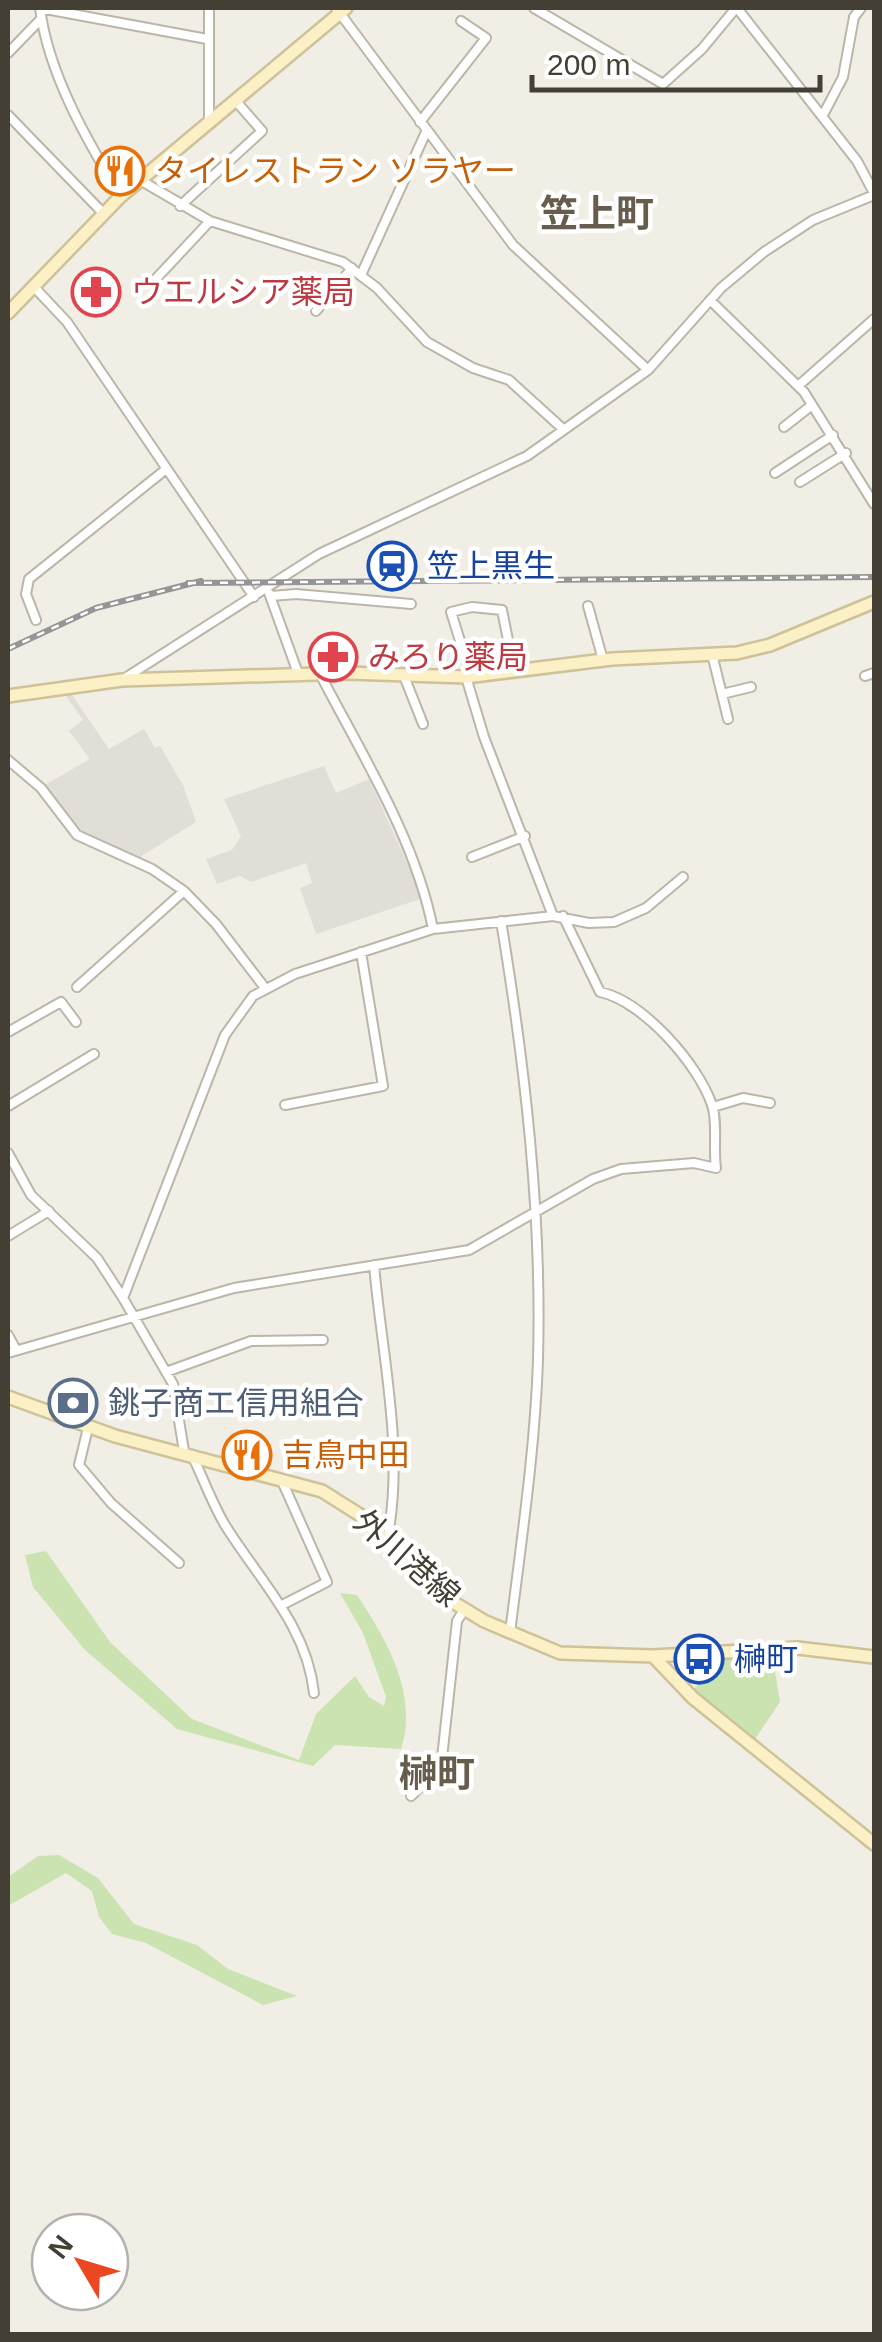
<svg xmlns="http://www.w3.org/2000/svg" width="882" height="2342" viewBox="0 0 882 2342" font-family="Helvetica,'Noto Sans JP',sans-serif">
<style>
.industrial{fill:#e1ddd7}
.green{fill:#cbe3b1}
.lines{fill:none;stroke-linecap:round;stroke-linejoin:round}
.street-casing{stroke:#bcb6a9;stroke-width:12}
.secondary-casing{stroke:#cec298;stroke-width:16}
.street{stroke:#fff;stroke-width:8}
.secondary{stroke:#fbf0c6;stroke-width:11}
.rail-casing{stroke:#959595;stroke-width:6}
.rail{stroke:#fff;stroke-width:2.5;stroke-dasharray:8;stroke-linecap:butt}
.labels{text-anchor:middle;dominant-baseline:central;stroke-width:9;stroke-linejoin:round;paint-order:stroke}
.food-label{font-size:32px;fill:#c56008;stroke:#fff;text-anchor:start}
.health-label{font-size:32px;fill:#be3a42;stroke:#fff;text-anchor:start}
.transit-label{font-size:32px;fill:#164399;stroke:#fff;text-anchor:start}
.service-label{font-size:32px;fill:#4e5e75;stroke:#fff;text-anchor:start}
.street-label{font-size:32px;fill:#443f35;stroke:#fff}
.quarter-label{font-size:38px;font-weight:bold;fill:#665d4d;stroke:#fff}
</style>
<rect width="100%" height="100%" fill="#f1eee6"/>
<!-- industrial -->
<path class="industrial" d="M70,692L109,749L144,729L155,748L160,746L183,785L196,822L137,859L80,834L43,786L90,759L69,731L83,720L64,693Z
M324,766L336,793L369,779L423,898L316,934L300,888L312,883L306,863L251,882L240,876L217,884L206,859L232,850L241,836L224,799Z"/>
<!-- green -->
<path class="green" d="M46,1551L110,1642L192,1719L299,1760L316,1714L355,1676L369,1697L384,1706L386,1697L363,1633L340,1593L357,1595C386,1639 419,1694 401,1749L335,1745L313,1766L177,1729L85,1650L33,1587L25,1555Z
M772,1653L780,1702L753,1742L694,1689L705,1678L700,1673L702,1658Z
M59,1855L98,1878L134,1924L197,1945L228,1969L297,1996L263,2005L146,1943L112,1934L99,1917L92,1891L66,1873L8,1906V1877L38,1856Z"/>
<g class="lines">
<!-- street casing -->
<g class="street-casing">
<path id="street" d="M40,8C48,73 87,141 121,196
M40,8L207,39
M209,8V123
M336,8L513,245L648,370
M534,8L663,84L702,49L736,8
M737,8L857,161L874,193
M8,53L41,19
M8,115L103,213
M823,115L843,77L854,17L861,8
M420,122L486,38L461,21
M140,180L210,221L343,262L377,288L427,342L473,368L509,380L563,429
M180,206L262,131L235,100
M361,275L426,132
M151,284L210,221
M35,288L67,322L254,597
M710,300L804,392L874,504
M316,311L352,268
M798,386L874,319
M784,427L812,405
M775,473L833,435
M800,482L846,453
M269,593L299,676
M271,596L296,594L411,604
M588,606L603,660
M36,620L26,594L29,579L165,470
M712,654L728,719
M320,674C362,755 415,838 433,929
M404,676L423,724
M471,676L451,612L472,607L502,610L514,670
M865,676L874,673
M466,677L484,737L553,916
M125,678L319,554L527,456L648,370L721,288L764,252L813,220L874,195
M722,694L751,687
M8,760L41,788L77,835L152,869L184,891L216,924L265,988
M472,857L525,836
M501,921C525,1066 542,1213 538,1360C535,1451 521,1543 510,1633
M77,987L184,891
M8,1032L61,1002L76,1022
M285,1105L383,1086L361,952
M8,1106L94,1054
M713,1107L743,1098L770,1103
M8,1153L31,1195L97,1258L123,1298L173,1384L184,1451
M8,1236L49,1211
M374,1265C382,1357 405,1450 387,1541
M123,1298L225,1035L253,996L295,974L433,929L553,916L589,923L614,922L646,908L683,877
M8,1335L16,1350
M8,1353L234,1288L469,1250L593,1179L621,1169L694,1163L716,1168C713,1149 718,1122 712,1105C698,1064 643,1001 600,992L563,916
M166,1372L251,1341L323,1340
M88,1428L79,1465L111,1503L179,1563
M192,1455C203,1478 212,1503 225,1525C259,1580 307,1626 314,1693
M282,1481L327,1582L282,1605
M411,1796L441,1767L457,1621L464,1610"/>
</g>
<!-- secondary casing -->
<g class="secondary-casing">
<path id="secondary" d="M8,313L121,196L346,8
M8,696L122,680L348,673L466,677L612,659L737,653L770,645L874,602
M8,1397L115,1436L322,1491L360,1515L448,1599L484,1621L560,1653L653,1656L798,1648L874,1657
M653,1656L693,1698L874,1844"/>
</g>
<!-- street -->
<use href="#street" class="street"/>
<!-- secondary -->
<use href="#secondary" class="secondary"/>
<!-- rail casing -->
<g class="rail-casing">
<path id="rail" d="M188,583L874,577
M8,649L96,608L201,581"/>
</g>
<!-- rail -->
<use href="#rail" class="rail"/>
</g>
<!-- icons -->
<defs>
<g id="restaurant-ring" transform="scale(2.5)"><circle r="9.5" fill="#fff" stroke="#e8710a" stroke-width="1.5"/><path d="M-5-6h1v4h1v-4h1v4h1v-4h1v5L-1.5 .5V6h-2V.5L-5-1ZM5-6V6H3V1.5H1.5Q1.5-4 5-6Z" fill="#e8710a"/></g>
<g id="pharmacy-ring" transform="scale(2.5)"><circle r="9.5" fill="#fff" stroke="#e0444e" stroke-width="1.5"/><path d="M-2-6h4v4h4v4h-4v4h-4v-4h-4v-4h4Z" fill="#e0444e"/></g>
<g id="station-ring" transform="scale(2.5)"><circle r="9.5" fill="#fff" stroke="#1a4fb4" stroke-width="1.5"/><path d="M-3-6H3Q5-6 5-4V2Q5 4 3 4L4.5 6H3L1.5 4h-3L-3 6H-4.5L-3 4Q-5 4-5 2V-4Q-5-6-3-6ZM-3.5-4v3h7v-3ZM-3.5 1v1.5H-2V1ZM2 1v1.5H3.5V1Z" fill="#1a4fb4"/></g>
<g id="bank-ring" transform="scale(2.5)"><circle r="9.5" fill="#fff" stroke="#5c6f8a" stroke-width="1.5"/><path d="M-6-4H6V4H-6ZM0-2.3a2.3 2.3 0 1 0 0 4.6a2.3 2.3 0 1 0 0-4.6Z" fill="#5c6f8a"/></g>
<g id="bus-ring" transform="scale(2.5)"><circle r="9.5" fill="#fff" stroke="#1a4fb4" stroke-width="1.5"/><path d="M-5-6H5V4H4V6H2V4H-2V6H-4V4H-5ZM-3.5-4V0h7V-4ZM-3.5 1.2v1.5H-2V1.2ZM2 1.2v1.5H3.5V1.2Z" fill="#1a4fb4"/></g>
</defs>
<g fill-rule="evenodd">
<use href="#restaurant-ring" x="120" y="171"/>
<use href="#pharmacy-ring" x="96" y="292"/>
<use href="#station-ring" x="392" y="566"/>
<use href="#pharmacy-ring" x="333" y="657"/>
<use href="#bank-ring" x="73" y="1403"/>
<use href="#restaurant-ring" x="247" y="1455"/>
<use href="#bus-ring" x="699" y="1659"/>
</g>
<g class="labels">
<!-- food labels -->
<g class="food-label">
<text x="155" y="171">タイレストラン ソラヤー</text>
<text x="282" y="1455">吉鳥中田</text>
</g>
<!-- health labels -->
<g class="health-label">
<text x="131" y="292">ウエルシア薬局</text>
<text x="368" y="657">みろり薬局</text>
</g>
<!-- transit labels -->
<g class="transit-label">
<text x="427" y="566">笠上黒生</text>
<text x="734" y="1659">榊町</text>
</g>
<!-- service labels -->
<g class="service-label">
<text x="108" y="1403">銚子商エ信用組合</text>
</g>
<!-- street labels -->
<g class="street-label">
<text transform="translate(407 1558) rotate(41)">外川港線</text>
</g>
<!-- quarter labels -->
<g class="quarter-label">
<text x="597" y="214">笠上町</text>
<text x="437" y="1774">榊町</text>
</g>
</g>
<!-- border -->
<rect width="882" height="2342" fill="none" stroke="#443f35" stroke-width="20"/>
<!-- north arrow -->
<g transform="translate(80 2262) rotate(308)"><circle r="48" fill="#ffffff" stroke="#b4b2ae" stroke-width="2.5"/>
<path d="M0-8L18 38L0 25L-18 38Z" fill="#eb4723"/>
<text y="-15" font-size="28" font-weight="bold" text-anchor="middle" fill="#443f35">N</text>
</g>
<!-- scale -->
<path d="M532 75v15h288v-15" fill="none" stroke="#443f35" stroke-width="5"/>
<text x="547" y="75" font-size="30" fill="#443f35" stroke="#ffffff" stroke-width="8" paint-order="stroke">200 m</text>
</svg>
